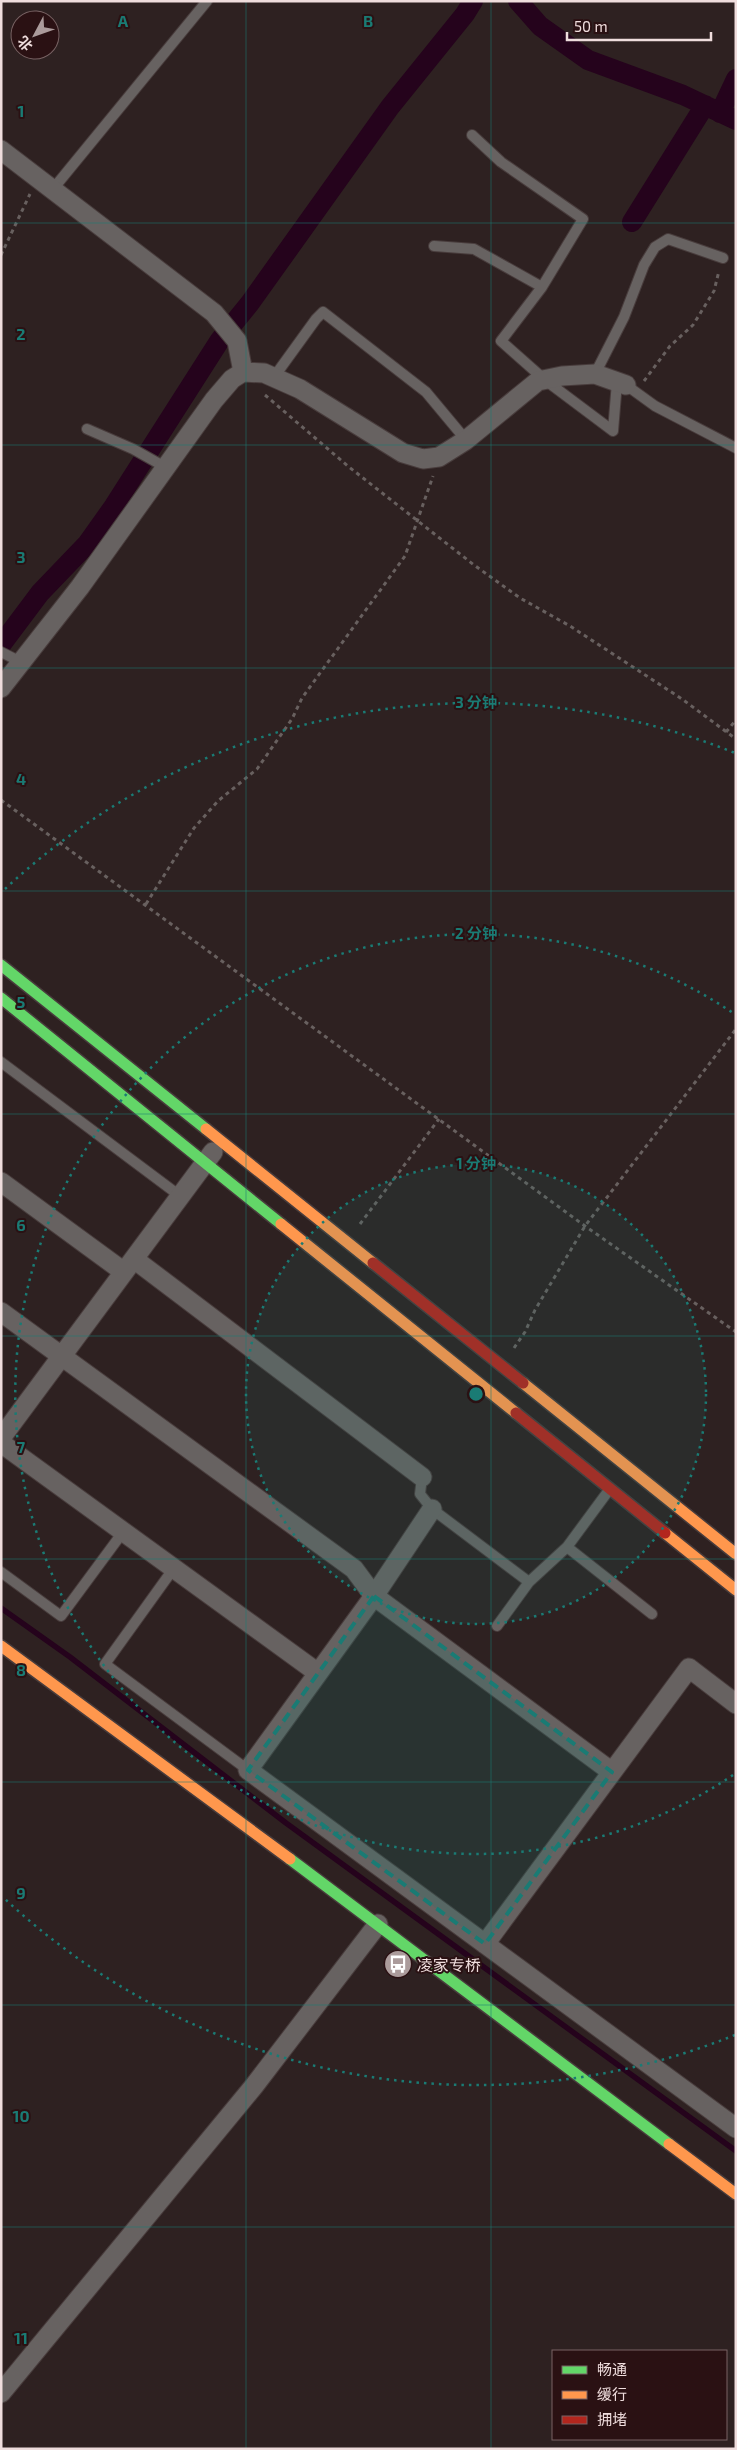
<svg xmlns="http://www.w3.org/2000/svg" width="737" height="2450" viewBox="0 0 737 2450" font-family="'Exo 2','Noto Sans SC',sans-serif">
<style>
.lines{fill:none;stroke-linecap:round;stroke-linejoin:round}
.stream{stroke:#25031c;stroke-width:5.5}
.canal{stroke:#25031c;stroke-width:20}
.lane-casing{stroke:#483c3c;stroke-width:12}
.street-casing{stroke:#483c3c;stroke-width:21}
.fast-casing{stroke:#483c3c;stroke-width:14}
.slow-casing{stroke:#483c3c;stroke-width:14}
.jam-casing{stroke:#483c3c;stroke-width:14}
.path{stroke:#68605f;stroke-width:3;stroke-dasharray:4 4;stroke-linecap:butt}
.lane{stroke:#676261;stroke-width:10}
.street{stroke:#676261;stroke-width:19}
.fast{stroke:#63d668;stroke-width:11}
.slow{stroke:#ff974d;stroke-width:11}
.jam{stroke:#b3261e;stroke-width:11}
.marked{fill:#1a7b74;fill-opacity:0.2;stroke:#1a7b74;stroke-width:4;stroke-dasharray:10 6;stroke-linejoin:round}
.grid{fill:none;stroke:#1a7b74;stroke-width:1;stroke-opacity:0.55}
.ring{fill:none;stroke:#1a7b74;stroke-width:2.5;stroke-dasharray:2.5 5}
.labels{text-anchor:middle;dominant-baseline:central;stroke-width:4;stroke-linejoin:round;paint-order:stroke}
.poi-label{font-size:16px;fill:#efdddd;stroke:#2a1113;text-anchor:start}
.grid-label{font-size:16px;text-anchor:middle;font-weight:bold;fill:#1a7b74;stroke:#2a1113;stroke-width:4;stroke-linejoin:round;paint-order:stroke}
.centre{fill:#1a7b74;stroke:#2a1113;stroke-width:2.5}
.ring-label{font-size:15px;text-anchor:middle;font-weight:bold;fill:#1a7b74;stroke:#2a1113;stroke-width:4;stroke-linejoin:round;paint-order:stroke}
</style>
<rect width="100%" height="100%" fill="#2e2121"/>
<g class="lines">
<!-- stream -->
<path class="stream" d="M1,1608L70,1657L286,1823L736,2151"/>
<!-- canal -->
<path class="canal" d="M518,1L540,26L588,60L683,95L736,120
M720,113L736,79
M632,222L705,105
M1,645L40,593L87,544L114,506L220,340L250,303L390,107L465,14L473,1"/>
<!-- lane casing -->
<g class="lane-casing">
<path id="lane" d="M472,135L501,162L583,219L542,287L501,341L545,380L613,431L617,382
M53,189L207,1
M434,246L474,249L542,287
M595,374L624,317L644,265L655,247L668,239L723,258
M274,377L316,319L323,312L426,392L466,440
M626,385L655,406L736,448
M87,429L133,449L165,467
M1,652L21,662
M1,1062L180,1196
M422,1477L420,1494L432,1509L529,1582
M567,1547L652,1614
M174,1568L105,1664L248,1770
M1,1572L61,1616L123,1532
M497,1626L529,1582L567,1547L609,1490"/>
</g>
<!-- street casing -->
<g class="street-casing">
<path id="street" d="M1,150L214,313L237,341L243,372
M1,688L80,587L214,400L232,379L243,372L264,373L300,389L403,453L423,459L439,457L466,440L538,381L562,376L595,374L626,385
M1,1182L124,1272
M134,1259L422,1477
M1,1312L354,1569L374,1596L612,1772
M1,1438L213,1152
M1,1443L318,1673
M432,1509L374,1596L248,1770L736,2128
M485,1944L689,1668L736,1704
M1,2393L254,2086L378,1924"/>
</g>
<!-- fast casing -->
<g class="fast-casing">
<path id="fast" d="M1,965L206,1129
M1,998L281,1224
M290,1859L669,2144"/>
</g>
<!-- slow casing -->
<g class="slow-casing">
<path id="slow" d="M206,1129L373,1263
M281,1224L516,1413
M523,1383L736,1554
M665,1533L736,1590
M1,1646L290,1859
M669,2144L736,2194"/>
</g>
<!-- jam casing -->
<g class="jam-casing">
<path id="jam" d="M373,1263L523,1383
M516,1413L665,1533"/>
</g>
<!-- path -->
<path class="path" d="M1,255L30,194
M644,381L670,346L693,325L714,291L719,271
M265,395L349,467L474,565L520,598L570,626L682,699L736,739
M726,732L736,720
M1,800L585,1226L736,1332
M146,904L194,828L218,801L257,769L292,719L302,698L405,556L433,476
M360,1224L439,1119
M514,1348L525,1332L535,1310L585,1226L736,1029"/>
<!-- lane -->
<use href="#lane" class="lane"/>
<!-- street -->
<use href="#street" class="street"/>
<!-- fast -->
<use href="#fast" class="fast"/>
<!-- slow -->
<use href="#slow" class="slow"/>
<!-- jam -->
<use href="#jam" class="jam"/>
</g>
<!-- marked area -->
<path class="marked" d="M374,1596L612,1772L485,1944L248,1770Z"/>
<!-- grid -->
<path class="grid" d="M246,1V2449M491,1V2449M1,223H736M1,445H736M1,668H736M1,891H736M1,1114H736M1,1336H736M1,1559H736M1,1782H736M1,2005H736M1,2227H736"/>
<!-- distance rings -->
<circle cx="476" cy="1394" r="230" fill="#1a7b74" fill-opacity=".12"/>
<g class="ring">
<circle cx="476" cy="1394" r="230"/>
<path d="M733 1775A460 460 0 1 1 733 1013"/>
<path d="M735 2035A691 691 0 0 1 5 1899M5 889A691 691 0 0 1 735 753"/>
</g>
<!-- icons -->
<defs>
<g id="bus-disc" transform="scale(1.4375)"><circle r="9.5" fill="#ab9b9b" stroke="#2a1113"/><path d="M-5-6H5V4H4V6H2V4H-2V6H-4V4H-5ZM-3.5-4V0h7V-4ZM-3.5 1.2v1.5H-2V1.2ZM2 1.2v1.5H3.5V1.2Z" fill="#fff"/></g>
</defs>
<g fill-rule="evenodd">
<use href="#bus-disc" x="398" y="1964"/>
</g>
<g class="labels">
<!-- poi labels -->
<g class="poi-label">
<text x="417" y="1964">凌家专桥</text>
</g>
</g>
<g class="grid-label">
<text x="123" y="27">A</text>
<text x="368" y="27">B</text>
<text x="21" y="117">1</text>
<text x="21" y="340">2</text>
<text x="21" y="563">3</text>
<text x="21" y="785">4</text>
<text x="21" y="1008">5</text>
<text x="21" y="1231">6</text>
<text x="21" y="1453">7</text>
<text x="21" y="1676">8</text>
<text x="21" y="1899">9</text>
<text x="21" y="2122">10</text>
<text x="21" y="2344">11</text>
</g>
<circle cx="476" cy="1394" r="8" class="centre"/>
<g class="ring-label">
<text x="476" y="708">3 分钟</text>
<text x="476" y="939">2 分钟</text>
<text x="476" y="1169">1 分钟</text>
</g>
<!-- border -->
<rect width="737" height="2450" fill="none" stroke="#efdddd" stroke-width="5"/>
<!-- legend -->
<rect x="552" y="2350" width="175" height="90" fill="#2a1113" stroke="#796364"/>
<rect x="562" y="2366" width="25" height="8" fill="#63d668" stroke="#796364"/>
<text x="597" y="2375" font-size="15" fill="#efdddd">畅通</text>
<rect x="562" y="2391" width="25" height="8" fill="#ff974d" stroke="#796364"/>
<text x="597" y="2400" font-size="15" fill="#efdddd">缓行</text>
<rect x="562" y="2416" width="25" height="8" fill="#b3261e" stroke="#796364"/>
<text x="597" y="2425" font-size="15" fill="#efdddd">拥堵</text>
<!-- north arrow -->
<g transform="translate(35 35) rotate(229)"><circle r="24" fill="#2a1113" stroke="#796364"/>
<path d="M0-4L9 19L0 12L-9 19Z" fill="#ab9b9b"/>
<text y="-8" font-size="14" font-weight="bold" text-anchor="middle" fill="#efdddd">北</text>
</g>
<!-- scale -->
<path d="M567 32v8h144v-8" fill="none" stroke="#efdddd" stroke-width="2.5"/>
<text x="574" y="32" font-size="15" fill="#efdddd" stroke="#2a1113" stroke-width="4" paint-order="stroke">50 m</text>
</svg>
